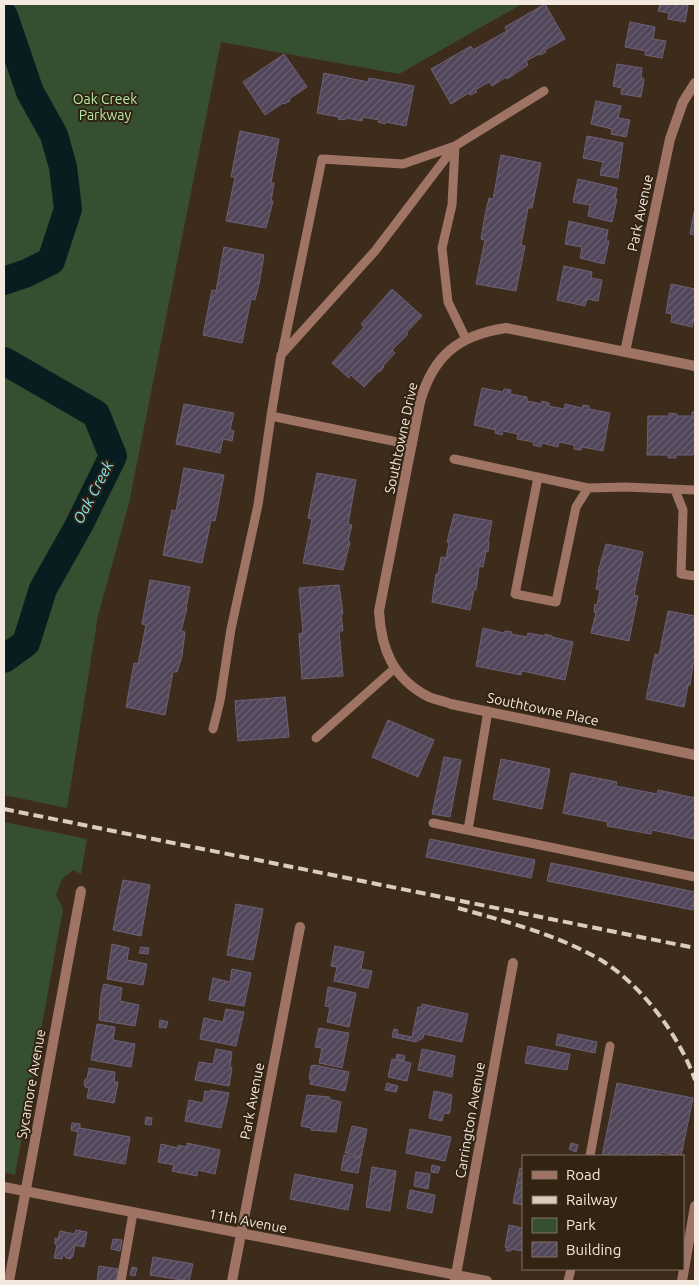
<svg xmlns="http://www.w3.org/2000/svg" width="699" height="1285" viewBox="0 0 699 1285" font-family="Ubuntu,sans-serif">
<style>
.park{fill:#364f30}
.lines{fill:none;stroke-linecap:round;stroke-linejoin:round}
.river{stroke:#071d20;stroke-width:28}
.building{fill:url(#building-hatch);stroke:#6d6177}
.service{stroke:#9f7464;stroke-width:9}
.minor{stroke:#9f7464;stroke-width:10}
.rail{stroke:#d9cdc1;stroke-width:4;stroke-dasharray:10 5;stroke-linecap:butt}
.labels{text-anchor:middle;dominant-baseline:central;stroke-width:4;stroke-linejoin:round;paint-order:stroke}
.park-label{font-size:14px;fill:#b3e7a7;stroke:#322312}
.street-label{font-size:14px;fill:#f4e9de;stroke:#322312}
.water-label{font-size:15px;font-style:italic;fill:#7ce9f8;stroke:#322312}
</style>
<defs>
<pattern id="building-hatch" width="6" height="6" patternUnits="userSpaceOnUse" patternTransform="scale(1.25)"><rect width="6" height="6" fill="#51455a"/><path d="M-1 1l2-2M0 6l6-6M5 7l2-2" fill="none" stroke="#6b6071"/></pattern>
</defs>
<rect width="100%" height="100%" fill="#3d2c1b"/>
<!-- park -->
<path class="park" d="M4,4H522L399,74L221,42L129,503L98,616L67,808L4,795Z
M4,822L87,839L81,874L73,870L62,879L56,895L63,909L15,1175L4,1172Z"/>
<g class="lines">
<!-- river -->
<path class="river" d="M4,16L30,92L54,135L63,167L68,209L51,261L27,273L4,281
M4,361L96,414L113,456L79,525L43,589L26,643L4,659"/>
</g>
<!-- building -->
<path class="building" d="M545,4L565,39L545,50L546,52L540,55L539,54L526,61L528,65L507,79L506,77L492,86L489,82L475,90L477,92L470,95L469,93L451,104L431,69L471,46L473,50L507,31L505,27Z
M660,4H685L688,6L685,22L668,19L669,13L658,11Z
M630,22L655,27L653,39L666,41L662,58L645,55L646,51L625,47Z
M284,54L307,87L289,99L290,101L284,104L283,103L265,115L243,82Z
M617,64L642,68L641,77L644,79L641,97L621,94L622,88L613,86Z
M324,73L368,82L369,78L414,86L406,126L385,122V124L378,122L379,120L363,117L362,121L346,118L345,120L338,119L339,117L317,113Z
M596,101L621,106L618,118L630,120L626,137L611,134L612,129L591,124Z
M240,131L279,139L271,183H274L271,201H273L266,228L226,221L235,177H231Z
M587,136L623,143L618,178L600,175L603,162L583,158Z
M501,155L541,163L532,208H528L521,245L525,246L516,291L476,284L485,240L481,239L485,215L489,198L493,199Z
M578,179L617,188L615,199H617L612,222L588,216L590,205L573,202Z
M694,212L695,213V235L690,234Z
M569,221L608,230L606,241H609L604,264L580,258L582,247L565,244Z
M224,247L264,255L259,284L255,300L251,299L242,343L203,335L212,290L216,291Z
M564,266L592,272L591,278L602,280L598,301L587,299L585,306L557,300Z
M671,284L695,289V318H694L692,327L671,322L672,314L666,313Z
M392,289L422,316L406,333L408,334L392,350L395,353L383,366L384,367L380,372L379,371L364,387L351,375L349,378L332,363L364,327L361,324Z
M482,388L503,392L504,389L511,390L510,394L527,397V401L542,404V401L549,403V406L564,409L565,404L582,408L583,405L589,406V409L610,413L603,451L582,447L581,450L574,449V445L559,442L558,447L542,443L541,447L533,445L534,442L517,439L518,434L503,431L502,435L495,433L496,430L474,425Z
M184,404L234,413L230,430L234,431L232,441L223,439L220,453L176,444Z
M692,412H695V451H693V455H676V458H668V455H647L648,416H669V413L677,414V416H692Z
M184,468L224,475L215,521L211,520L202,563L163,555L172,510L176,511Z
M317,473L356,480L348,524L352,525L348,541L350,542L343,570L303,563L312,519L308,518Z
M454,514L492,521L488,542H489L488,552L486,551L483,567L479,566L476,590H474L470,610L432,602L436,574H438L441,557L446,558L449,543L447,542Z
M606,544L643,552L634,595L638,596L629,641L591,633L596,613L594,612L595,604L597,605L600,590L596,589L599,572H598Z
M150,580L190,587L186,608H187L181,631L185,632L182,656L177,672H173L165,715L126,707L134,663L138,664L146,625L142,624Z
M339,585L343,614H341L343,631H339L343,676L302,679L299,634L303,633L299,588Z
M668,611L695,616V663H693L690,685H688L684,707L646,699L655,654L659,655Z
M483,628L504,633L505,631L512,632L511,634L527,637L528,633L545,636V634L552,636V637L573,642L565,680L522,671L521,675L476,666Z
M285,697L289,737L238,741L235,701Z
M388,720L434,740L418,777L372,757Z
M444,757L461,760L450,817L432,814Z
M501,759L550,769L542,809L493,799Z
M571,773L617,782L616,786L657,794L658,790L695,798V839L652,830L651,834L607,826L608,822L563,813Z
M430,839L535,860L531,878L426,857Z
M551,863L695,892L693,910L547,881Z
M123,880L150,885L141,936L113,930Z
M236,904L263,909L253,960L227,955Z
M112,944L129,948L127,960L147,964L143,985L107,979Z
M335,946L364,952L361,969L372,971L368,988L334,981L337,967L331,966Z
M141,947L149,948L148,954L139,953Z
M232,969L251,973L244,1006L209,1000L213,978L230,982Z
M104,984L122,988L120,1001L139,1005L135,1026L99,1020L101,995Z
M328,987L356,993L349,1027L327,1022L330,1007L325,1006Z
M422,1004L468,1014L462,1042L424,1034L423,1038L416,1042L392,1037L394,1029L398,1030L397,1034L412,1037L418,1007H422Z
M226,1009L244,1012L236,1046L200,1039L204,1018L223,1022Z
M160,1020L168,1022L166,1028L159,1027Z
M97,1024L115,1027L113,1040L135,1044L131,1067L91,1060Z
M319,1028L349,1033L342,1068L319,1063L322,1048L315,1047Z
M558,1034L597,1042L595,1053L556,1045Z
M528,1046L570,1054L567,1070L525,1063Z
M216,1049L232,1052L230,1067L232,1068L229,1086L195,1080L199,1062L213,1064Z
M422,1049L455,1056L452,1077L418,1070Z
M397,1054L405,1056L404,1061L396,1059Z
M392,1059L411,1063L407,1081L388,1077Z
M314,1065L349,1072L345,1091L310,1084L311,1079H309L311,1066Z
M89,1068L115,1072L114,1082H118L114,1103L87,1098L89,1088L85,1087L86,1085H84L85,1079H87Z
M387,1083L398,1086L396,1092L385,1090Z
M617,1083L693,1098L681,1156L661,1152L660,1156H602Z
M210,1090L229,1093L221,1128L185,1121L189,1100L203,1103L205,1091L210,1092Z
M434,1091L452,1095L450,1111L449,1114L444,1113L442,1121L429,1118Z
M307,1095L330,1097L329,1099L341,1102L336,1132L311,1130V1128L301,1126Z
M146,1117L152,1118L151,1125L145,1124Z
M72,1123L80,1124V1128L130,1137L125,1164L74,1155L78,1132L71,1130Z
M352,1126L367,1129L361,1157L345,1153Z
M410,1129L451,1137L445,1161L406,1153Z
M187,1143L220,1150L215,1174L198,1170L197,1176L172,1171L174,1165L158,1162L161,1144L178,1148V1145L187,1147Z
M571,1143L578,1145L576,1152L569,1149Z
M344,1155L361,1158L358,1173L341,1170Z
M432,1165L440,1167L438,1173L431,1172Z
M372,1167L396,1171L390,1211L366,1207Z
M520,1168L523,1169V1205L513,1203Z
M416,1172L430,1174L428,1189L414,1186Z
M295,1174L353,1185L348,1210L290,1199Z
M410,1190L435,1195L432,1213L407,1208Z
M509,1225L523,1228V1251L511,1249V1251H506L507,1248L505,1247Z
M76,1230L87,1232L84,1247L75,1245L73,1256L70,1259L66,1258L64,1254H63L62,1259L54,1258L57,1245L55,1244V1238L58,1239L60,1231L75,1234Z
M113,1239L122,1240L120,1251L111,1249Z
M153,1257L193,1264L189,1281L150,1275Z
M99,1266L118,1269L116,1281H97Z
M132,1267L137,1268L135,1276L130,1275Z"/>
<g class="lines">
<!-- service -->
<path class="service" d="M282,354L322,159L403,164L455,146L544,91
M271,416L281,355L375,251L455,146L452,205L442,248L448,302L466,339
M454,459L588,488L625,487L695,490
M538,477L515,594L556,602L576,507L588,488
M675,490L683,510L681,574L695,576
M213,729L220,701L231,629L258,505L271,416L412,445
M316,738L395,668
M433,823L695,877
M468,830L488,711
M590,1156L610,1046
M121,1281L133,1213
M568,1281L571,1269"/>
<!-- minor -->
<path class="minor" d="M625,352L670,139L683,102L695,83
M695,366L506,328C458,335 433,356 420,402L379,611C381,649 393,679 429,697C436,700 444,701 451,704L695,755
M4,1187L487,1281
M455,1280L513,963
M9,1281L81,891
M232,1281L300,927
M682,1281L695,1206"/>
<!-- rail -->
<path class="rail" d="M4,809L695,948
M458,908C507,922 560,935 604,962C643,987 680,1037 695,1080"/>
</g>
<g class="labels">
<!-- park labels -->
<g class="park-label">
<text x="105" y="99">Oak Creek<tspan x="105" dy="16">Parkway</tspan></text>
</g>
<!-- street labels -->
<g class="street-label">
<text transform="translate(640 213) rotate(-78)">Park Avenue</text>
<text transform="translate(401 438) rotate(-78)">Southtowne Drive</text>
<text transform="translate(543 709) rotate(12)">Southtowne Place</text>
<text transform="translate(31 1084) rotate(-80)">Sycamore Avenue</text>
<text transform="translate(252 1101) rotate(-79)">Park Avenue</text>
<text transform="translate(470 1120) rotate(-80)">Carrington Avenue</text>
<text transform="translate(248 1221) rotate(11)">11th Avenue</text>
</g>
<!-- water labels -->
<g class="water-label">
<text transform="translate(93 492) rotate(-62)">Oak Creek</text>
</g>
</g>
<!-- border -->
<rect width="699" height="1285" fill="none" stroke="#f4e9de" stroke-width="10"/>
<!-- legend -->
<rect x="522" y="1155" width="162" height="115" fill="#322312" stroke="#807264"/>
<rect x="532" y="1171" width="25" height="8" fill="#9f7464" stroke="#807264"/>
<text x="566" y="1180" font-size="15" fill="#f4e9de">Road</text>
<rect x="532" y="1196" width="25" height="8" fill="#d9cdc1" stroke="#807264"/>
<text x="566" y="1205" font-size="15" fill="#f4e9de">Railway</text>
<rect x="532" y="1218" width="25" height="15" fill="#364f30" stroke="#807264"/>
<text x="566" y="1230" font-size="15" fill="#f4e9de">Park</text>
<rect x="532" y="1242" width="25" height="15" fill="url(#building-hatch)" stroke="#807264"/>
<text x="566" y="1255" font-size="15" fill="#f4e9de">Building</text>
</svg>
